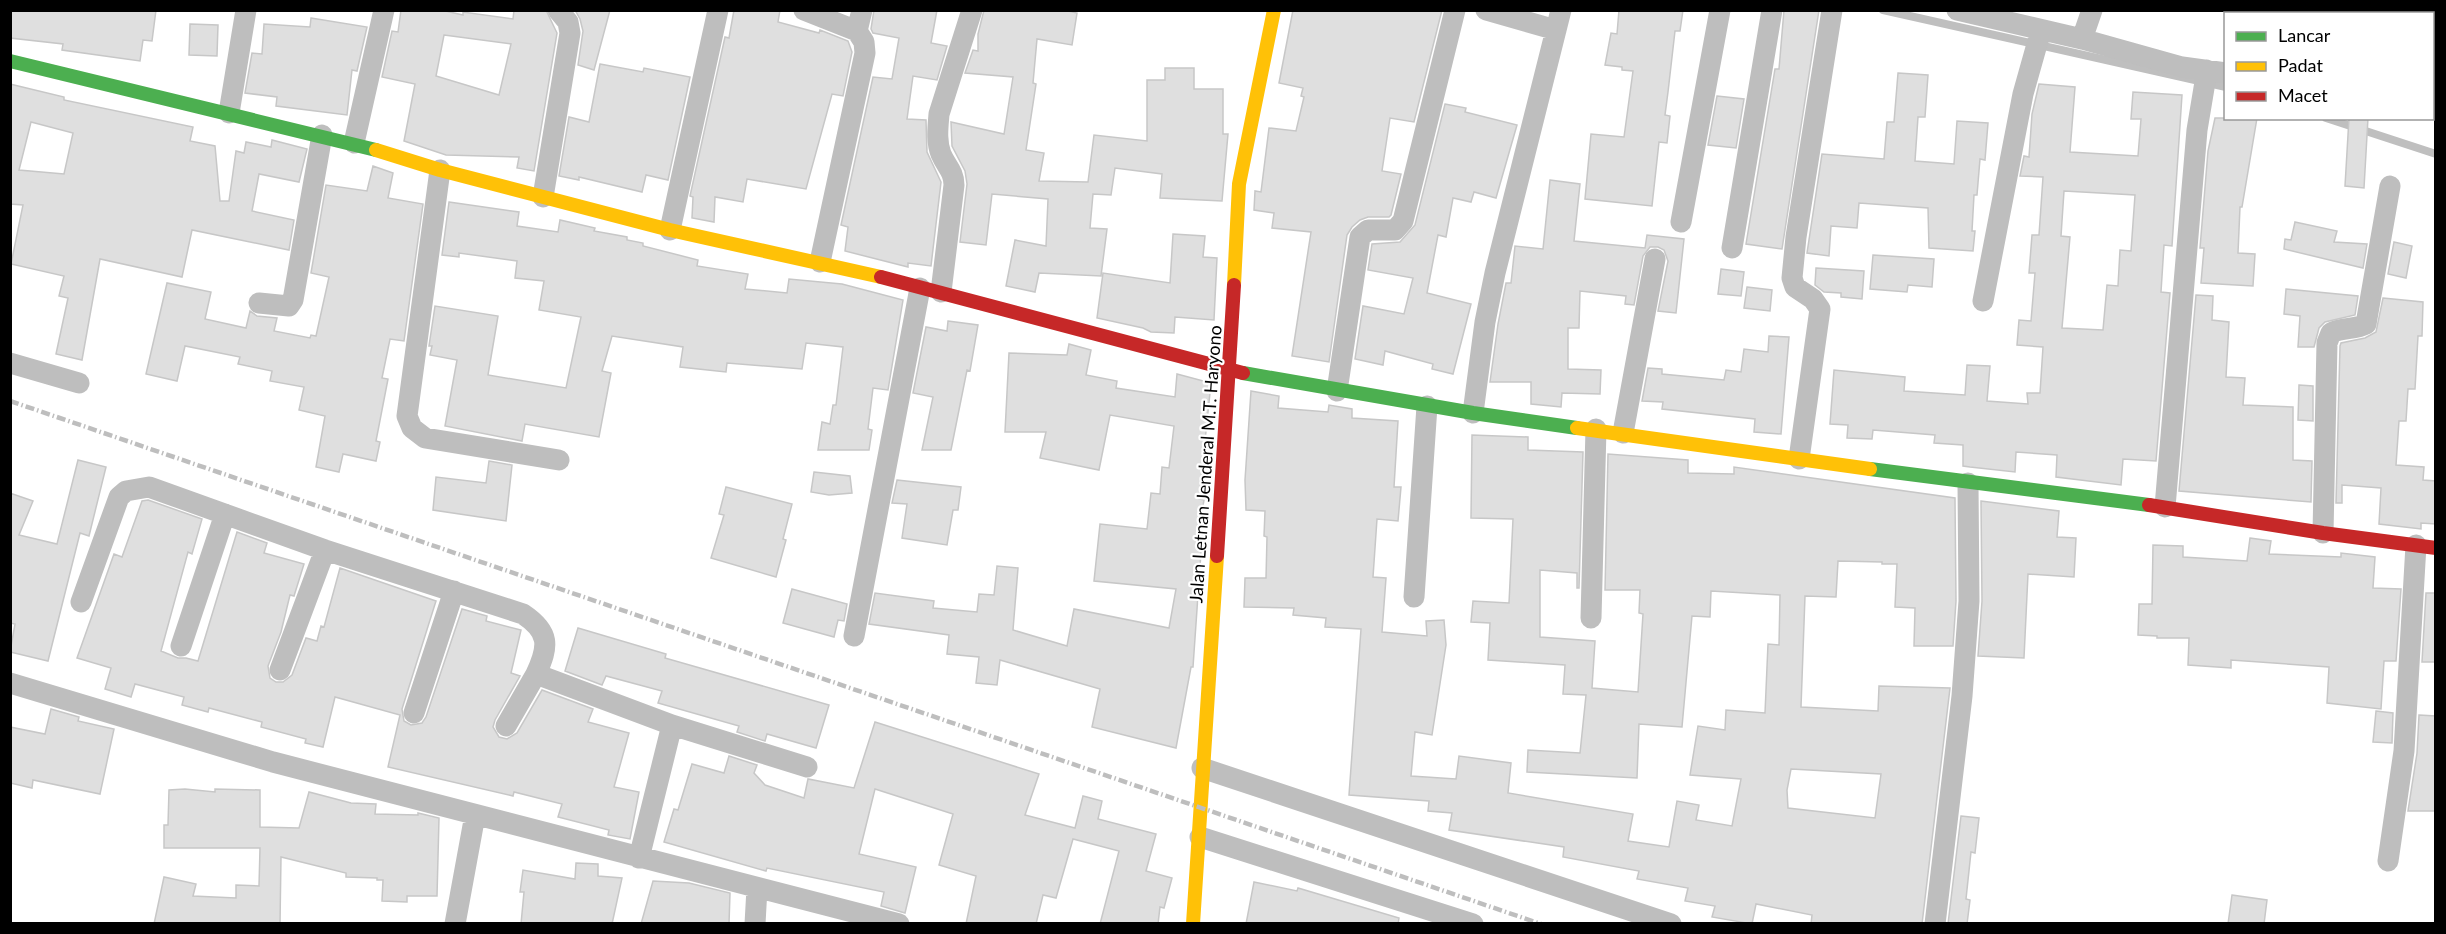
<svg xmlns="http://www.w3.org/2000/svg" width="2446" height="934" viewBox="0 0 2446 934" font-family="Lato,sans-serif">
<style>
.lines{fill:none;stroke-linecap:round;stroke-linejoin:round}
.stream{stroke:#bfbfbf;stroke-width:8}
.building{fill:#dfdfdf;stroke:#c7c7c7;stroke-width:1.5;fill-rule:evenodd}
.street{stroke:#bebebe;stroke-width:21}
.fast{stroke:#4caf50;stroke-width:14}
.slow{stroke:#ffc107;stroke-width:14}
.jam{stroke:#c62828;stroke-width:14}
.rail{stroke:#bebebe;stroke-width:4.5;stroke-dasharray:9 3 1.5 3;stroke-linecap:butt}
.labels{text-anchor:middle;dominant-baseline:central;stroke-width:4.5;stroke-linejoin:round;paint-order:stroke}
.street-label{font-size:18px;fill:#000;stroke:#fff}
</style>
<rect width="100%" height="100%" fill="#fff"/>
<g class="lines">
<!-- stream -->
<path class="stream" d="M1883,10L2226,87
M2326,118L2436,154"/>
</g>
<!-- building -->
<path class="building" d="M10,10H156L152,41L143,40L140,61L62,50L63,44L10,38Z
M401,10H441L463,15V12L513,19L514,10H546L557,33L534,171L517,168L519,157L446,155L404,141L415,84L382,77L392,31L398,32ZM444,35L511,44L499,95L436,76Z
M575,10H610L594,70L578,65L583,31L580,19Z
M734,10H780L778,22L819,33L820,30L848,41L852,52L843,96L832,94L806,189L747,179L743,202L715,197L714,222L692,218L693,197L690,196L725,37L729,38Z
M874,10H937L931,43L947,46L937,80L913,76L907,119L926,120L927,152L941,182L931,266L908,263V267L845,251L848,227L841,225L873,77L892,79L899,38L873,33L871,29Z
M984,10H1064L1077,13L1072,45L1037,39L1033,83L1036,84L1026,150L1044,153L1039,181L1088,182L1094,135L1147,141V80H1165V68H1194V89H1223V134H1228L1222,201L1160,198L1162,174L1115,168L1111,195L1093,194L1090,228L1107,229L1101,276L1039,273L1035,292L1006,286L1015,240L1046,246L1048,199L992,194L986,245L960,242L967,184L965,171L952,146L951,122L1004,134L1013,77L965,73L973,50L978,51V34Z
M1293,10H1442L1414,122L1390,118L1382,171L1401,174L1391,215L1389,217H1368L1360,220L1352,227L1347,235L1329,362L1292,356L1311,232L1272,228L1274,213L1254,210L1255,191L1261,192L1269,128L1296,131L1304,97L1301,96L1303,88L1279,83Z
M1619,10H1683L1680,31H1675L1668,92L1665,115L1670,116L1667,143L1659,142L1652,206L1585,199L1591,134L1624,137L1633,71L1622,70V67L1605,65L1611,33L1617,34Z
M1784,10H1819L1782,249L1746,244L1775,69H1779Z
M311,18L367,27L357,71L352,70L347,115L276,106L277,97L245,93L252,53L262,54L264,24L310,27Z
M190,24L218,25L217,56L189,55Z
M600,64L643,72L644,68L690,77L668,180L646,175L642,192L579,177V180L559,176L569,117L589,122Z
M1898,73L1928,75L1925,117H1918L1915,161L1954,164L1957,121L1988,123L1985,160L1980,159L1977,195H1974L1972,231H1975L1973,251L1929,248L1928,208L1859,203L1857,228L1831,226L1829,256L1807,253L1822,154L1884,159L1887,122H1894Z
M10,84L64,97V100L193,127L190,141L215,146L220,201H229L236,151L244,153L246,142L271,147L272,140L307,149L299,182L259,174L252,211L294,220L289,250L192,230L182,277L100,259L82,360L56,354L68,298L59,296L64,276L11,264L23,205L10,204ZM31,122L73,133L64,174L19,170Z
M2039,84L2075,87L2070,152L2138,156L2141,119H2131L2133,92L2182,95L2172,246L2164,245L2161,292L2170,293L2156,461L2123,459L2121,485L2056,477L2057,455L2016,452L2015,472L1970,467L1963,466V445L1934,443L1935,435L1873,430L1872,439L1847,438L1848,425L1830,424L1834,370L1905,377L1904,391L1965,395L1967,365L1990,366L1987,401L2028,404L2027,393H2040L2043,347L2017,345L2019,320L2031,321L2035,273H2029L2032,235H2039L2043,177L2020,176L2024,156L2029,157L2032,114ZM2064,191L2135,195L2131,251L2120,250L2118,286L2107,285L2103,330L2062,328L2070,237L2061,236Z
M1717,96L1744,99L1736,148L1708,145Z
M1445,104L1466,108L1465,112L1517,125L1496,198L1474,192L1471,202L1453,198L1446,237L1438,235L1427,293L1471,304L1453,374L1432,369L1433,364L1385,351L1383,365L1355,359L1363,306L1404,314L1413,278L1368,270L1372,244L1400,242L1415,225Z
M2215,118H2257L2242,207H2240L2238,253L2255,254L2253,286L2201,283L2204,248H2200L2208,151Z
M2349,118H2368L2364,188L2345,186Z
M373,166L393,173L388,198L423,204L404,341L390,339L382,378L388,379L376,441L380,442L376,461L343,454L339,472L316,467L325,416L299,410L304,387L270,381L272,371L238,364L240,357L185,346L177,381L146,374L167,283L211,292L205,319L246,328L250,311L257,316L277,318L274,331L310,338L311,335L316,336L329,277L311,273L326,185L367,191Z
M1550,180L1580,184L1574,241L1645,248L1647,235L1684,239L1676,313L1658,311L1668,261L1664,250L1658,247H1650L1643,256L1634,305L1625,304L1626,296L1580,291L1579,328H1568V369L1601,370L1600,394L1562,393L1561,407L1531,404V382H1490L1498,324L1506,283H1511L1515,246L1543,249Z
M449,202L519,212L517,226L558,232L560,220L595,228L594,231L627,237V240L643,243V246L698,260L697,266L748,274L745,289L787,293L789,279L842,284L903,300L888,390L873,388L868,429L872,430L869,450H818L822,422L830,424L833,405H836L843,347L806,343L802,369L727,363L726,372L680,367L683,347L612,336L602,371L611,373L599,437L525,424L522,441L445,426L457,360L430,355L432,346H429L435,306L498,316L488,375L566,388L581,317L539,310L544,281L515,278L517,261L459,253V257L442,255Z
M2295,222L2337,231L2334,242L2367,244L2363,268L2284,249L2285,239L2291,240Z
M1173,234L1205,236L1203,257L1217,258L1214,320L1175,317L1174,333L1151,332L1143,328L1097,318L1103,273L1170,283Z
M2394,242L2412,246L2406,278L2388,274Z
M1873,255L1934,259L1932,287L1908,285L1907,292L1870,289Z
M1816,268L1864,271L1862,299L1841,297V293L1824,292L1815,285Z
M1721,269L1744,272L1741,296L1718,294Z
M1747,287L1772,290L1770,311L1744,308Z
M2286,289L2358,296L2355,315L2325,322L2319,328L2314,347H2298L2300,316L2284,314Z
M2196,295L2213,296L2212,320L2229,322L2226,377L2245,378L2243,405L2293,407V460L2312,461L2311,502L2179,491Z
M2383,298L2423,302L2422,336H2418L2415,389H2408L2406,421H2399L2396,465L2424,467L2423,480L2436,481V524L2421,523V529L2379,524L2381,488L2342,485V503H2336L2340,346L2341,343L2365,338L2376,332Z
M948,321L978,325L970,371L967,370L951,450H922L933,397L913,393L926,327L947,331Z
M1769,336L1789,337L1781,434L1754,432L1755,419L1662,409L1663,402L1642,401L1648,368L1662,369V374L1724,380L1726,370L1741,372L1744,349L1768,352Z
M1069,344L1091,350L1086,375L1117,381L1116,388L1175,397L1177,374L1211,383L1199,499L1204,500L1200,522L1203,523L1193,667H1191L1176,748L1092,727L1100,689L1000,660L997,685L976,683L979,657L947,654L949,635L869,624L875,593L934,601L933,608L977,612L979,594L994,595L997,566L1018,568L1013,630L1067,646L1074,609L1169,628L1176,589L1094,581L1100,524L1147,529L1151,493L1160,494L1162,467L1169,468L1174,426L1110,415L1099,470L1040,458L1046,432H1005L1009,353L1067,355Z
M2299,385L2313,386V421L2298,420Z
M1251,391L1279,396L1278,408L1328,412L1329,405L1352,409V418L1398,421L1394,487H1401L1398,521L1377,519L1373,577L1386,578L1382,632L1427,636L1426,621L1444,620L1446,645L1432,735L1415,732L1411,776L1456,779L1459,756L1511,763L1508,793L1633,814L1628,841L1669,847L1677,801L1699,805L1696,820L1732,826L1741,779L1690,775L1698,726L1725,730L1726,710L1765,713L1768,644L1779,645L1780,595L1711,591L1710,617L1692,616L1682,727L1639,724L1637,778L1527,772L1528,750L1580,753L1586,695L1563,694L1565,665L1488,660L1490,623L1471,622L1473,601L1509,603L1513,519L1471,518L1472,435L1528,437V450L1583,452L1579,588H1577V573L1540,570V637L1595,641L1592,688L1638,692L1643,614L1639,613L1640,590H1605L1608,454L1688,460V473L1734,474V467L1955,498L1956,601L1953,646H1914L1915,608L1895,607L1897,564H1882V562L1838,561L1836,597L1805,596L1801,707L1878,711L1879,686L1950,688L1922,924H1811L1812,915L1756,904L1752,924L1712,917L1715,906L1685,901L1688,888L1637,879L1639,871L1563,857L1564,847L1449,830L1452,813L1428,811L1429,801L1349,795L1361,629L1325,627L1326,618L1293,615L1294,608L1244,607L1245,578H1266L1267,537L1264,536L1265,511L1246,510L1245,480ZM1791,769L1881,774L1875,818L1788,808L1787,790Z
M78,460L106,467L89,536L80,533L48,661L10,652L15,624L10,623V493L33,501L19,535L57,544Z
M489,461L512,465L506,521L433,510L436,477L486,483Z
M814,472L850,476L852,493L829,495L811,492Z
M897,480L961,487L958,510H953L947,545L902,538L907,504L892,503Z
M726,487L792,504L783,539L786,540L776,577L711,558L724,515L719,514Z
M148,500L202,519L192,554L188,552L161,651L178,658H186L198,661L237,532L267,543L264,553L304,564L294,596L290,595L281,632L268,666L270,678L276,682H283L292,675L306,638L317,641L321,626L324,627L340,568L436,601L402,709L404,721L411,725L422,723L426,717L462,609L487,616L486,621L521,630L511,673L520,676L495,720L493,727L499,737L507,739L517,733L542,690L593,709L588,722L629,733L614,787L639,792L630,839L608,835L609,830L558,817L562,804L514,792L513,796L388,767L400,715L335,697L323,747L305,743L306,739L261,727L262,722L209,708L208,712L182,705L184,697L135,684L131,697L105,689L111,668L77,658L114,554L122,557L142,501Z
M1981,501L2059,511L2057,537L2076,538L2074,577L2028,574L2024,658L1978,656L1982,601Z
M2250,538L2271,541L2269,554L2341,557V553L2375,557L2373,588L2401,589L2396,661H2384L2381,709L2327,703L2329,667L2231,660V668L2188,665L2189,638H2157V636L2138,635L2139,604H2152L2153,545L2183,546V557L2247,561Z
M792,589L847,604L844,621L838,620L834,637L783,623Z
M2426,593H2436V662H2422Z
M578,628L666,654L665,658L829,705L816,748L767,734L765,741L737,732L739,726L658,703L662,691L606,676L602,685L565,671Z
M51,709L79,717L78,721L114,729L100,794L33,780L32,788L10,783V727L45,734Z
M2376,711L2393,713L2392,743L2373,742Z
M2419,715L2436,716V811H2408L2417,753Z
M875,722L1039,774L1025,815L1075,828L1083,796L1102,801L1098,819L1156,834L1146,871L1172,878L1164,908L1160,907L1158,924H1100L1119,851L1073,839L1056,898L1043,895L1036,924H966L976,876L939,865L953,814L875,789L859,854L916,867L905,913L881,906L884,892L767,868L766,871L664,842L674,809L678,810L692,764L724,773L729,756L757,765L754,773L765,785L804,798L808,779L854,788Z
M185,789L215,792V789L260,790V827L299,828L309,792L351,803L376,804L375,814L418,815V813L439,818L437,896H407V902L382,901L383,880H377V878L346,877V873L281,857L280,924H154L164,877L196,884L193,896L236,898V885L259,886L260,848H164V825H168L169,790Z
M1961,816L1979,818L1975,853L1971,852L1966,899L1970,900L1967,924H1948Z
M576,863L598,864V876L622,878L612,924H521L524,892H520L523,870L575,879Z
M653,881L689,883L730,893L729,924H641Z
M1254,882L1297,891L1298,888L1399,918L1398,924H1246Z
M2232,895L2267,900L2264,924H2228Z"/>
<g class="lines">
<!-- street -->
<path class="street" d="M804,10L857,31
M1486,10L1556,30
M1957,10L2082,39L2182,67L2226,73
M2293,14V10
M2082,39L2092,10
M2432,42L2436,30
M229,113L246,10
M354,143L384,10
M440,170L407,416L412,428L425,438L559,460
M543,197L570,33L568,22L558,10
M1681,222L1720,10
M670,230L718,10
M1732,248L1772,10
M820,262L865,53L864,42L857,31L862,10
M941,292L954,185C954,171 946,166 941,154C936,141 938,127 939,114L972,10
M1983,301L2023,94L2041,30
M259,303L289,306L293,300L322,135
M10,363L79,383
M1337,391L1360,237L1368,230H1395L1403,221L1455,10
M1473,413L1485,322L1495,273L1561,10
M1623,433L1655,259
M1799,459L1820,309L1813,299L1795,287L1792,278L1796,237L1832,10
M2165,507L2197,130L2207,70
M2323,533L2327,343L2331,333C2342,327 2355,330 2366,324L2390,186
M1414,597L1427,406
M81,602L119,497L126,491L149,487L325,550L523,614C550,632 549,646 536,674L672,725L639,858
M1591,618L1596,429
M854,636L920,288
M181,646L225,514
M280,670L325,550
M10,683L273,762L899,924
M414,713L454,591
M672,725L807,767
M506,726L536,674
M1202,768L1671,924
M1200,837L1473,924
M2388,861L2404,751L2416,545
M455,924L475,815
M755,924L757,888
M1935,924L1962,696L1969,601L1968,483"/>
<!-- fast -->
<path class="fast" d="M10,61L376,150
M1243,373L1473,413L1577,428
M1870,469L2149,505"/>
<!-- slow -->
<path class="slow" d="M376,150L440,170L670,230L881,277
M1234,285L1239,184L1274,10
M1577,428L1870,469
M1193,924L1217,556"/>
<!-- jam -->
<path class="jam" d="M881,277L1243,373
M2149,505L2323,533L2436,548
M1217,556L1234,285"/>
<!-- rail -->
<path class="rail" d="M10,401L1541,924"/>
</g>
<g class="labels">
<!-- street labels -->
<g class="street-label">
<text transform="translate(1205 464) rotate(-86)">Jalan Letnan Jenderal M.T. Haryono</text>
</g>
</g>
<!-- border -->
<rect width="2446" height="934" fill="none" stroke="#000000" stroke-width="24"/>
<!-- legend -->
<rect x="2224" y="12" width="210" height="108" fill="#ffffff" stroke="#999999" stroke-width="1.5"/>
<rect x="2236" y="32" width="30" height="9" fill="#4caf50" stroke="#999999" stroke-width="1.5"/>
<text x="2278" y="42" font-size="18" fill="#000000">Lancar</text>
<rect x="2236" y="62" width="30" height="9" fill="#ffc107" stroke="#999999" stroke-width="1.5"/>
<text x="2278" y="72" font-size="18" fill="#000000">Padat</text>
<rect x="2236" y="92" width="30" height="9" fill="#c62828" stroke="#999999" stroke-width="1.5"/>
<text x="2278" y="102" font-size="18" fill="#000000">Macet</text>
</svg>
